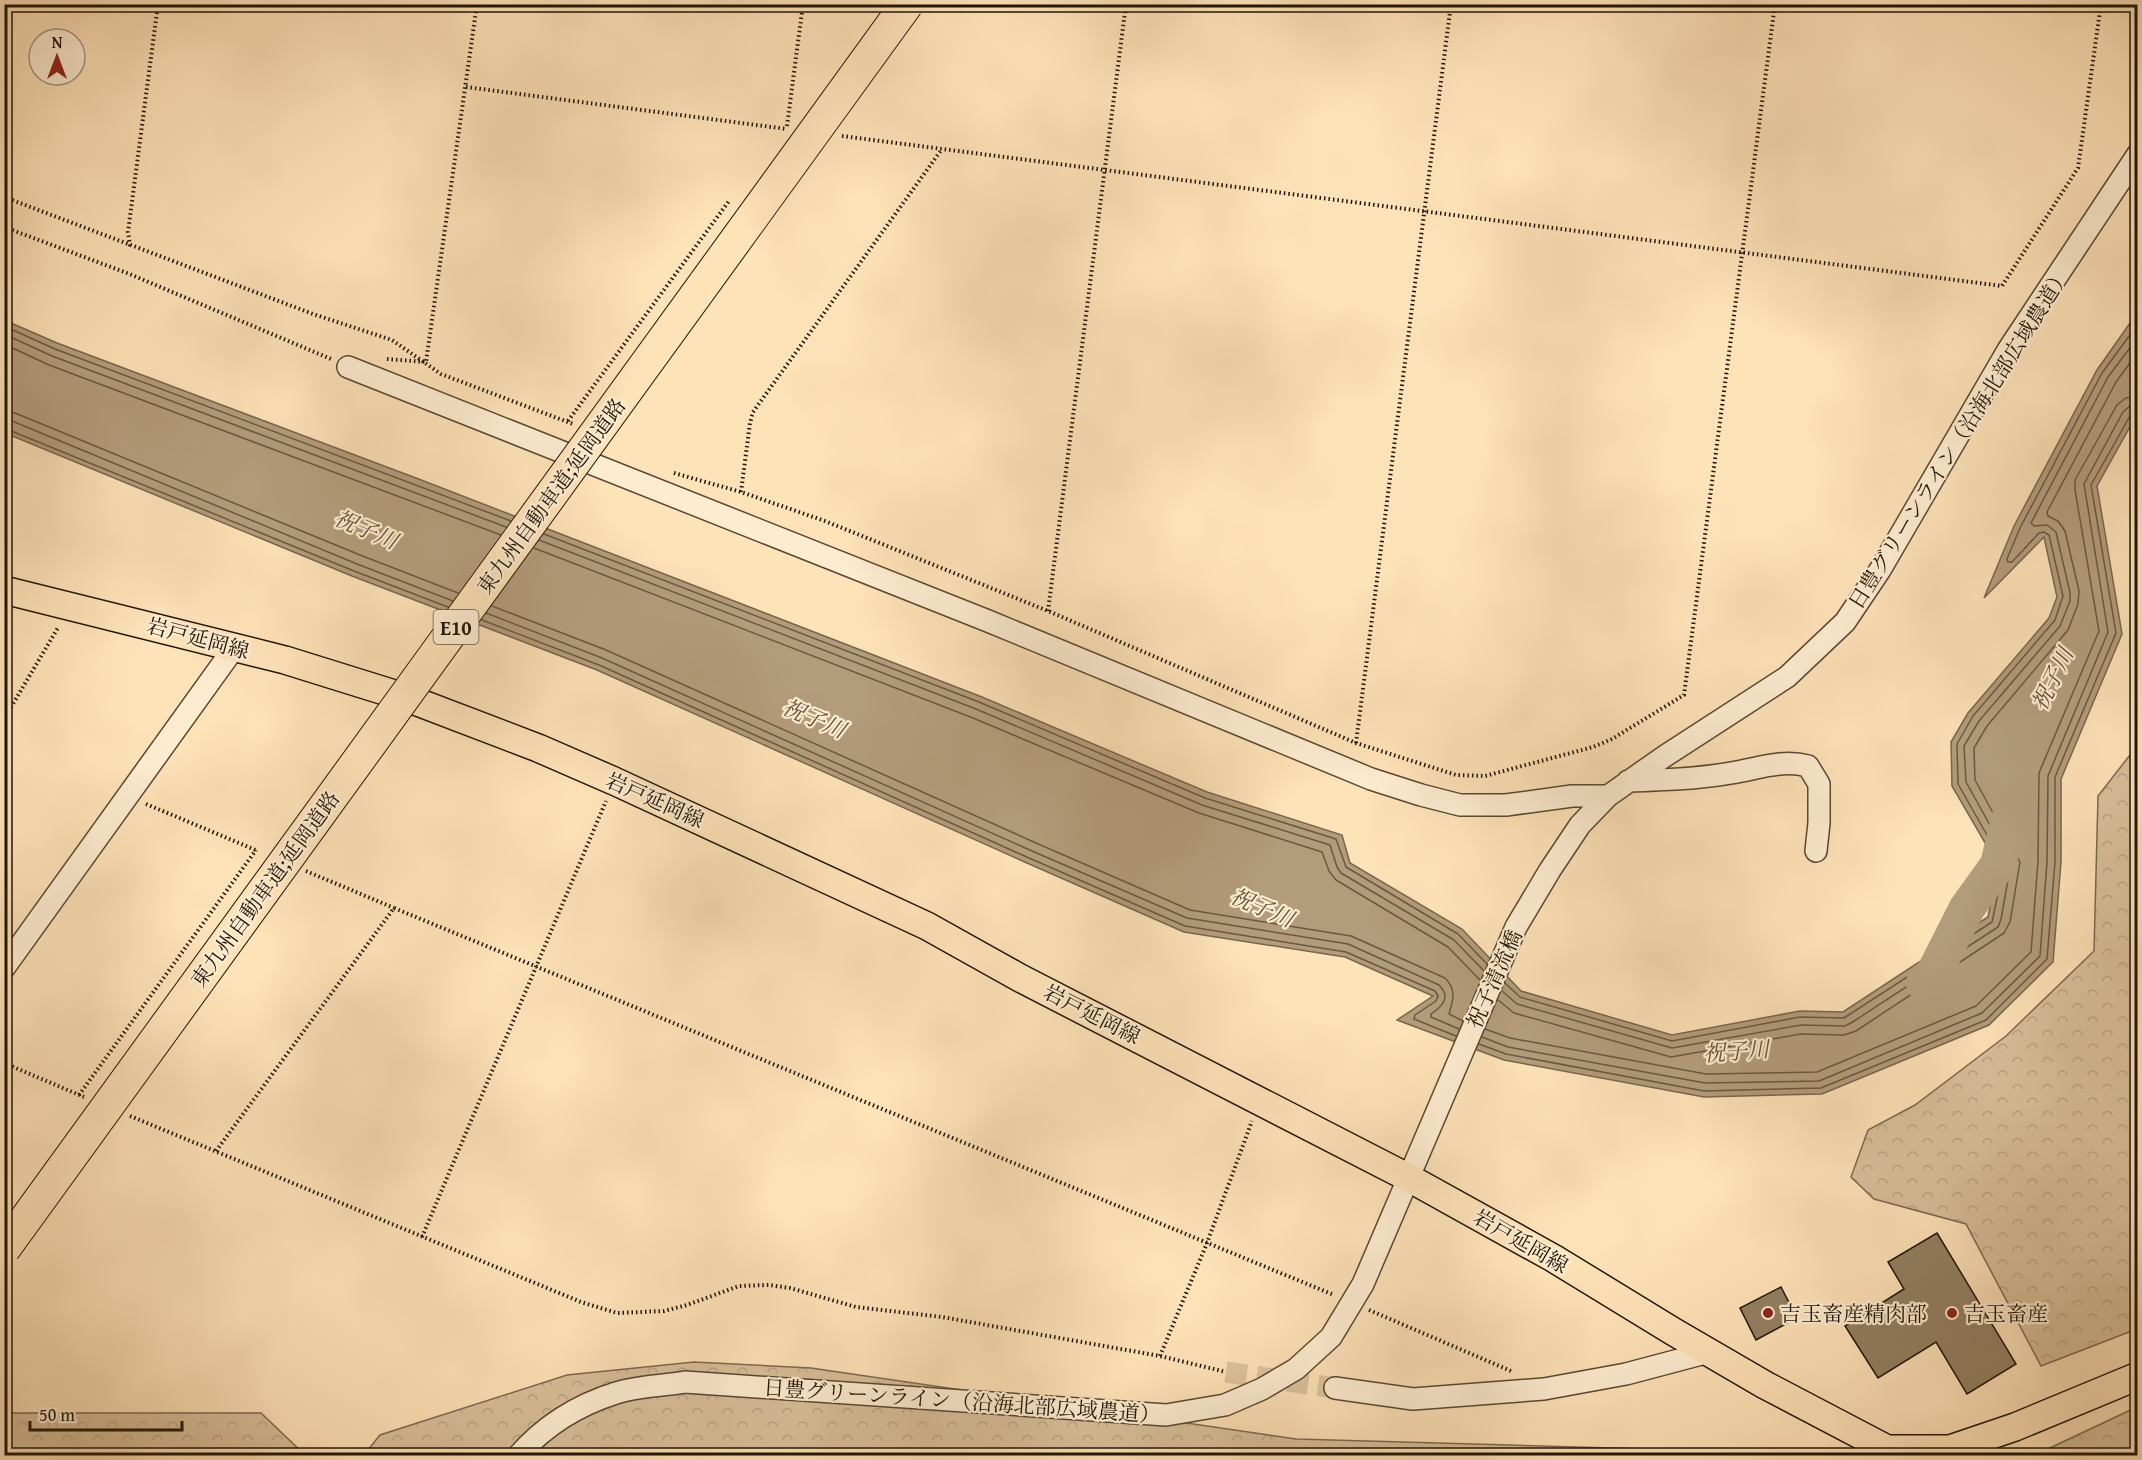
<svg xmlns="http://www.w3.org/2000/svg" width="2142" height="1460" viewBox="0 0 2142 1460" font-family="'Gentium Book Plus','Noto Serif JP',serif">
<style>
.forest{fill:url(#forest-crowns);stroke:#7c6a50;stroke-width:1.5}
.water{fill:#b39c7b;stroke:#78664c;stroke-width:1.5}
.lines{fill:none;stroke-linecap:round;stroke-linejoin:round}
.shore{stroke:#6a5840;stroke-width:1.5}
.river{stroke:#b39c7b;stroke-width:36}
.building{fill:#938063;stroke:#201506;stroke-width:1.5}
.minor-tunnel{stroke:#ddc39d;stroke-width:21;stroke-dasharray:21 10;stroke-linecap:butt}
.minor-casing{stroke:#584832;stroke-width:24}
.major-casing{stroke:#201506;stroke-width:30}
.path{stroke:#201506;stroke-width:4;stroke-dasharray:1.5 3;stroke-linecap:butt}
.minor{stroke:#feecd1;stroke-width:21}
.major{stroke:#fee2b8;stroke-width:27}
.highway-bridge-casing{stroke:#201506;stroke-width:34;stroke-linecap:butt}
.highway-bridge{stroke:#fee2b8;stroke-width:32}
.poi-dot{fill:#8f2418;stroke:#feecd1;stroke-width:2}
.labels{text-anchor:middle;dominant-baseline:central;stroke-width:4.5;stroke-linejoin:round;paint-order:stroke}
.shield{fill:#feecd1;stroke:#635643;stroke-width:1.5}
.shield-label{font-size:20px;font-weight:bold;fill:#201506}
.street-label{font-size:21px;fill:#201506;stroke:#feecd1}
.poi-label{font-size:21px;fill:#201506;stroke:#feecd1;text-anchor:start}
.water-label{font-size:22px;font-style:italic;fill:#62523b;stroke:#feecd1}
</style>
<defs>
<pattern id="forest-crowns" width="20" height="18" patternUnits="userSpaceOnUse" patternTransform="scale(1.5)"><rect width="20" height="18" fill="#d8bf9a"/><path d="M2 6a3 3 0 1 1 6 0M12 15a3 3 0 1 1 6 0" fill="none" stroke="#b9a383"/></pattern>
</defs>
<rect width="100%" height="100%" fill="#fee2b8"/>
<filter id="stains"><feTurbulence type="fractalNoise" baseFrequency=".00333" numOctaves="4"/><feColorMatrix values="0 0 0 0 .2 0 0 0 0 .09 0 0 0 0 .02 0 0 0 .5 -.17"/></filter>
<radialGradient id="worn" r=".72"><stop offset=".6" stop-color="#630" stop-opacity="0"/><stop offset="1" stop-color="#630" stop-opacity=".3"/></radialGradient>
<!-- forest -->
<path class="forest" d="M2137,746V1329L2041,1366L1966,1224L1874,1199L1851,1177L1868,1130L1915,1105L2006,1036L2094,951L2098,796Z
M694,1362L811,1368L1296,1439L1681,1450L1691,1455L363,1456L380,1435L567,1375Z
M2137,1407V1455H2035Z
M5,1413H261L305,1455H5Z"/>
<!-- water -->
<path class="water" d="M2137,313V414L2097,486L2122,634L2061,779V862L2053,962L1989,1025L1822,1094L1704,1097L1504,1060L1397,1020L1433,996L1345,957L1184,932L1027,863L597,670L352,576L5,433L4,320L57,343L416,478L982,697L1207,792L1342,835L1350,863L1462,929L1521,991L1672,1035L1800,1011L1843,1012L1988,917L1998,865L1952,786L1951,742L1968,713L2049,618L2057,597L2044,537L1984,598L2014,526L2097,370Z"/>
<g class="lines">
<!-- shore -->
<path class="shore" d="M4,326L55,349L511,521
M4,334L52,356L506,527
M4,344L49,365L501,535
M4,411L15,413L360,555L458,593
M4,420L12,421L357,564L453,601
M4,428L354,571L448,607
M544,534L979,702L1205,798L1336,839L1346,867L1458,934L1487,964
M539,540L976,709L1202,805L1330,845L1337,867L1341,873L1454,940L1484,971
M534,548L973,718L1199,813L1322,852L1329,871L1336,880L1448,947L1480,980
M492,606L606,650L1036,843L1190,910L1351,936L1445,978C1457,990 1453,1000 1449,1014L1463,1021
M486,613L602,658L1032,851L1187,918L1348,944L1439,985C1451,997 1443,1006 1431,1014V1017L1459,1029
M482,620L599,665L1029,858L1185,926L1346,952L1435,991L1438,996L1436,1001L1415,1015L1414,1019L1456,1036
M1505,983L1520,997L1672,1041L1800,1017L1844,1018L1992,922L2004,865L1958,784L1957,744L1973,716L2055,620L2063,596L2049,535L2044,532L2039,533L2012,562H2008L2007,559L2020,528L2102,373L2138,324
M1502,991L1517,1004L1672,1048L1801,1025L1845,1026L1851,1023L1998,927L2001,919L2011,863L1966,782L1964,746L1979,721L2060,626L2070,601V593L2056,532L2047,525L2034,526L2031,523L2108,377L2138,337
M1498,1000L1514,1013L1671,1057L1801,1034L1844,1035L1856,1031L2004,933L2010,922L2020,862L1975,780L1974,748L1987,726L2068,630L2078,604L2079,591L2065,531L2058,521L2048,516L2047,512L2116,382L2138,352
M1485,1029L1510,1038L1706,1074L1817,1072L1976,1006L2031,952L2038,861L2039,773L2099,631L2075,490V480L2117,405L2126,398L2138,396
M1482,1037L1508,1047L1705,1083L1819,1081L1982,1013L2040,956L2047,862L2048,776L2108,632L2084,484L2123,412L2130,406L2138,405
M1479,1044L1506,1054L1704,1091L1821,1088L1986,1020L2047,959L2055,862V777L2116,633L2091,485L2130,416L2138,412"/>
<!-- river -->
<path class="river" d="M1924,983L1934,973L1967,908L1998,865L2009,819"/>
</g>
<!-- building -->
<path class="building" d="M1937,1233L2016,1364L1967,1394L1936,1342L1878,1378L1845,1326L1904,1289L1888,1262Z
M1781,1287L1797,1318L1756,1340L1740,1308Z"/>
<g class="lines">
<!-- minor-tunnel -->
<path class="minor-tunnel" d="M1226,1372L1335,1388"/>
<!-- minor casing -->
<g class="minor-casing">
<path id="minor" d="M348,367L988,621L1371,779L1421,795L1460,805H1506L1572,796H1608
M1628,781C1663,780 1697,779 1731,773C1757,769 1782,759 1808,766L1819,784V823L1816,851
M4,968L234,648
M1335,1388L1413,1399L1544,1389L1626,1374L1709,1352
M518,1456C544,1426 578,1405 616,1393C637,1386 663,1386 685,1382L1166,1415L1225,1405L1262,1389L1296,1369L1331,1337L1363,1284L1516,927L1550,870L1580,825L1608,796L1665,756L1787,677L1845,622L1880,570L2008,350L2138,154"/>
</g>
<!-- major casing -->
<g class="major-casing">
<path id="major" d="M4,590L285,660L407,698L538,748L614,781L927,926L1020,978L1409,1178L1553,1258L1674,1332L1765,1385L1887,1449H1950L2015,1427L2138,1376"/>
</g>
<!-- path -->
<path class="path" d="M466,87L787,129
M787,126L803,4
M842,136L2002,286L2078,168L2101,4
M4,197L313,314L392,340L441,374L573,424
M4,227L127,273L331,359
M130,246L128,232L158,4
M387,359L426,362L477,4
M568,421L729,201
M674,473L741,492L825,521L1048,611L1356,743L1456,775L1485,776L1593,747L1612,739L1684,695L1775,4
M741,492L750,423L753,412L942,149
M1048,611L1126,4
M4,719L59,626
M1356,743L1451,4
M146,804L258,851
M306,871L394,908
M4,1063L84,1097
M79,1095L256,850
M130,1116L581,1302L617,1313L664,1311L687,1305L739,1286L769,1285L790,1288L856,1307L942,1317L1160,1356L1226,1372
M216,1151L394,908L1334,1295
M422,1237L606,801
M1369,1310L1511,1371
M1160,1356L1207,1243L1252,1121"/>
<!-- minor -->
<use href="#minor" class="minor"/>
<!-- major -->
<use href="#major" class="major"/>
<!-- highway-bridge casing -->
<g class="highway-bridge-casing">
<path id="highway-bridge" d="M4,1249L907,4"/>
</g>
<!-- highway-bridge -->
<use href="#highway-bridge" class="highway-bridge"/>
</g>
<!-- markers -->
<g class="poi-dot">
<circle cx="1768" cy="1313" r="6"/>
<circle cx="1952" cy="1313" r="6"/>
</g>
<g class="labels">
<!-- shield labels -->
<rect class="shield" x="433.5" y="610" width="45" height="34" rx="4.5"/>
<g class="shield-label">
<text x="456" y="627">E10</text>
</g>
<!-- street labels -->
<g class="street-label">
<text transform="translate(1959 438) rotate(-58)">日豊グリーンライン（沿海北部広域農道）</text>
<text transform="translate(551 496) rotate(-54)">東九州自動車道;延岡道路</text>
<text transform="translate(198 638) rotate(15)">岩戸延岡線</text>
<text transform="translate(655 800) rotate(24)">岩戸延岡線</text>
<text transform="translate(265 889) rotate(-54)">東九州自動車道;延岡道路</text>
<text transform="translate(1494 979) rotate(-66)">祝子清流橋</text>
<text transform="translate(1092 1014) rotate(27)">岩戸延岡線</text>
<text transform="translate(1521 1241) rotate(30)">岩戸延岡線</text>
<text transform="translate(962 1401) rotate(4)">日豊グリーンライン（沿海北部広域農道）</text>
</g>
<!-- poi labels -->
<g class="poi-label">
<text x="1780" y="1313">吉玉畜産精肉部</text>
<text x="1964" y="1313">吉玉畜産</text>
</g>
<!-- water labels -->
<g class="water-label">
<text transform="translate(366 529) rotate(23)">祝子川</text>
<text transform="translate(2052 679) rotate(-64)">祝子川</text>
<text transform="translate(814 718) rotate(23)">祝子川</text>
<text transform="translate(1262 907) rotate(23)">祝子川</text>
<text transform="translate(1736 1051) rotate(-4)">祝子川</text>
</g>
</g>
<!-- margin -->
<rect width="2142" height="1460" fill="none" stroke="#fee2b8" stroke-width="24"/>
<rect x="6" y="6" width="2130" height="1448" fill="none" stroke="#201506" stroke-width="3"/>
<rect x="12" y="12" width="2118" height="1436" fill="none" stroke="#201506" stroke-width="1.5"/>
<!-- north arrow -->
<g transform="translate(57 57)"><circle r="28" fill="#feecd1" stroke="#a59680" stroke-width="1.5"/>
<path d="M0-4.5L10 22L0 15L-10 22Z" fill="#8f2418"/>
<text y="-9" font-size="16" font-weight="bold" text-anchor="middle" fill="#201506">N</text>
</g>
<!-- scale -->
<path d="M30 1421v9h152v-9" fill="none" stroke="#201506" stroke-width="3"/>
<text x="39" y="1421" font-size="18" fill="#201506" stroke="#feecd1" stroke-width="4.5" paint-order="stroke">50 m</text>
<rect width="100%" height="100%" filter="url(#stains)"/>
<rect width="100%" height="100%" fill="url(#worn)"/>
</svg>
